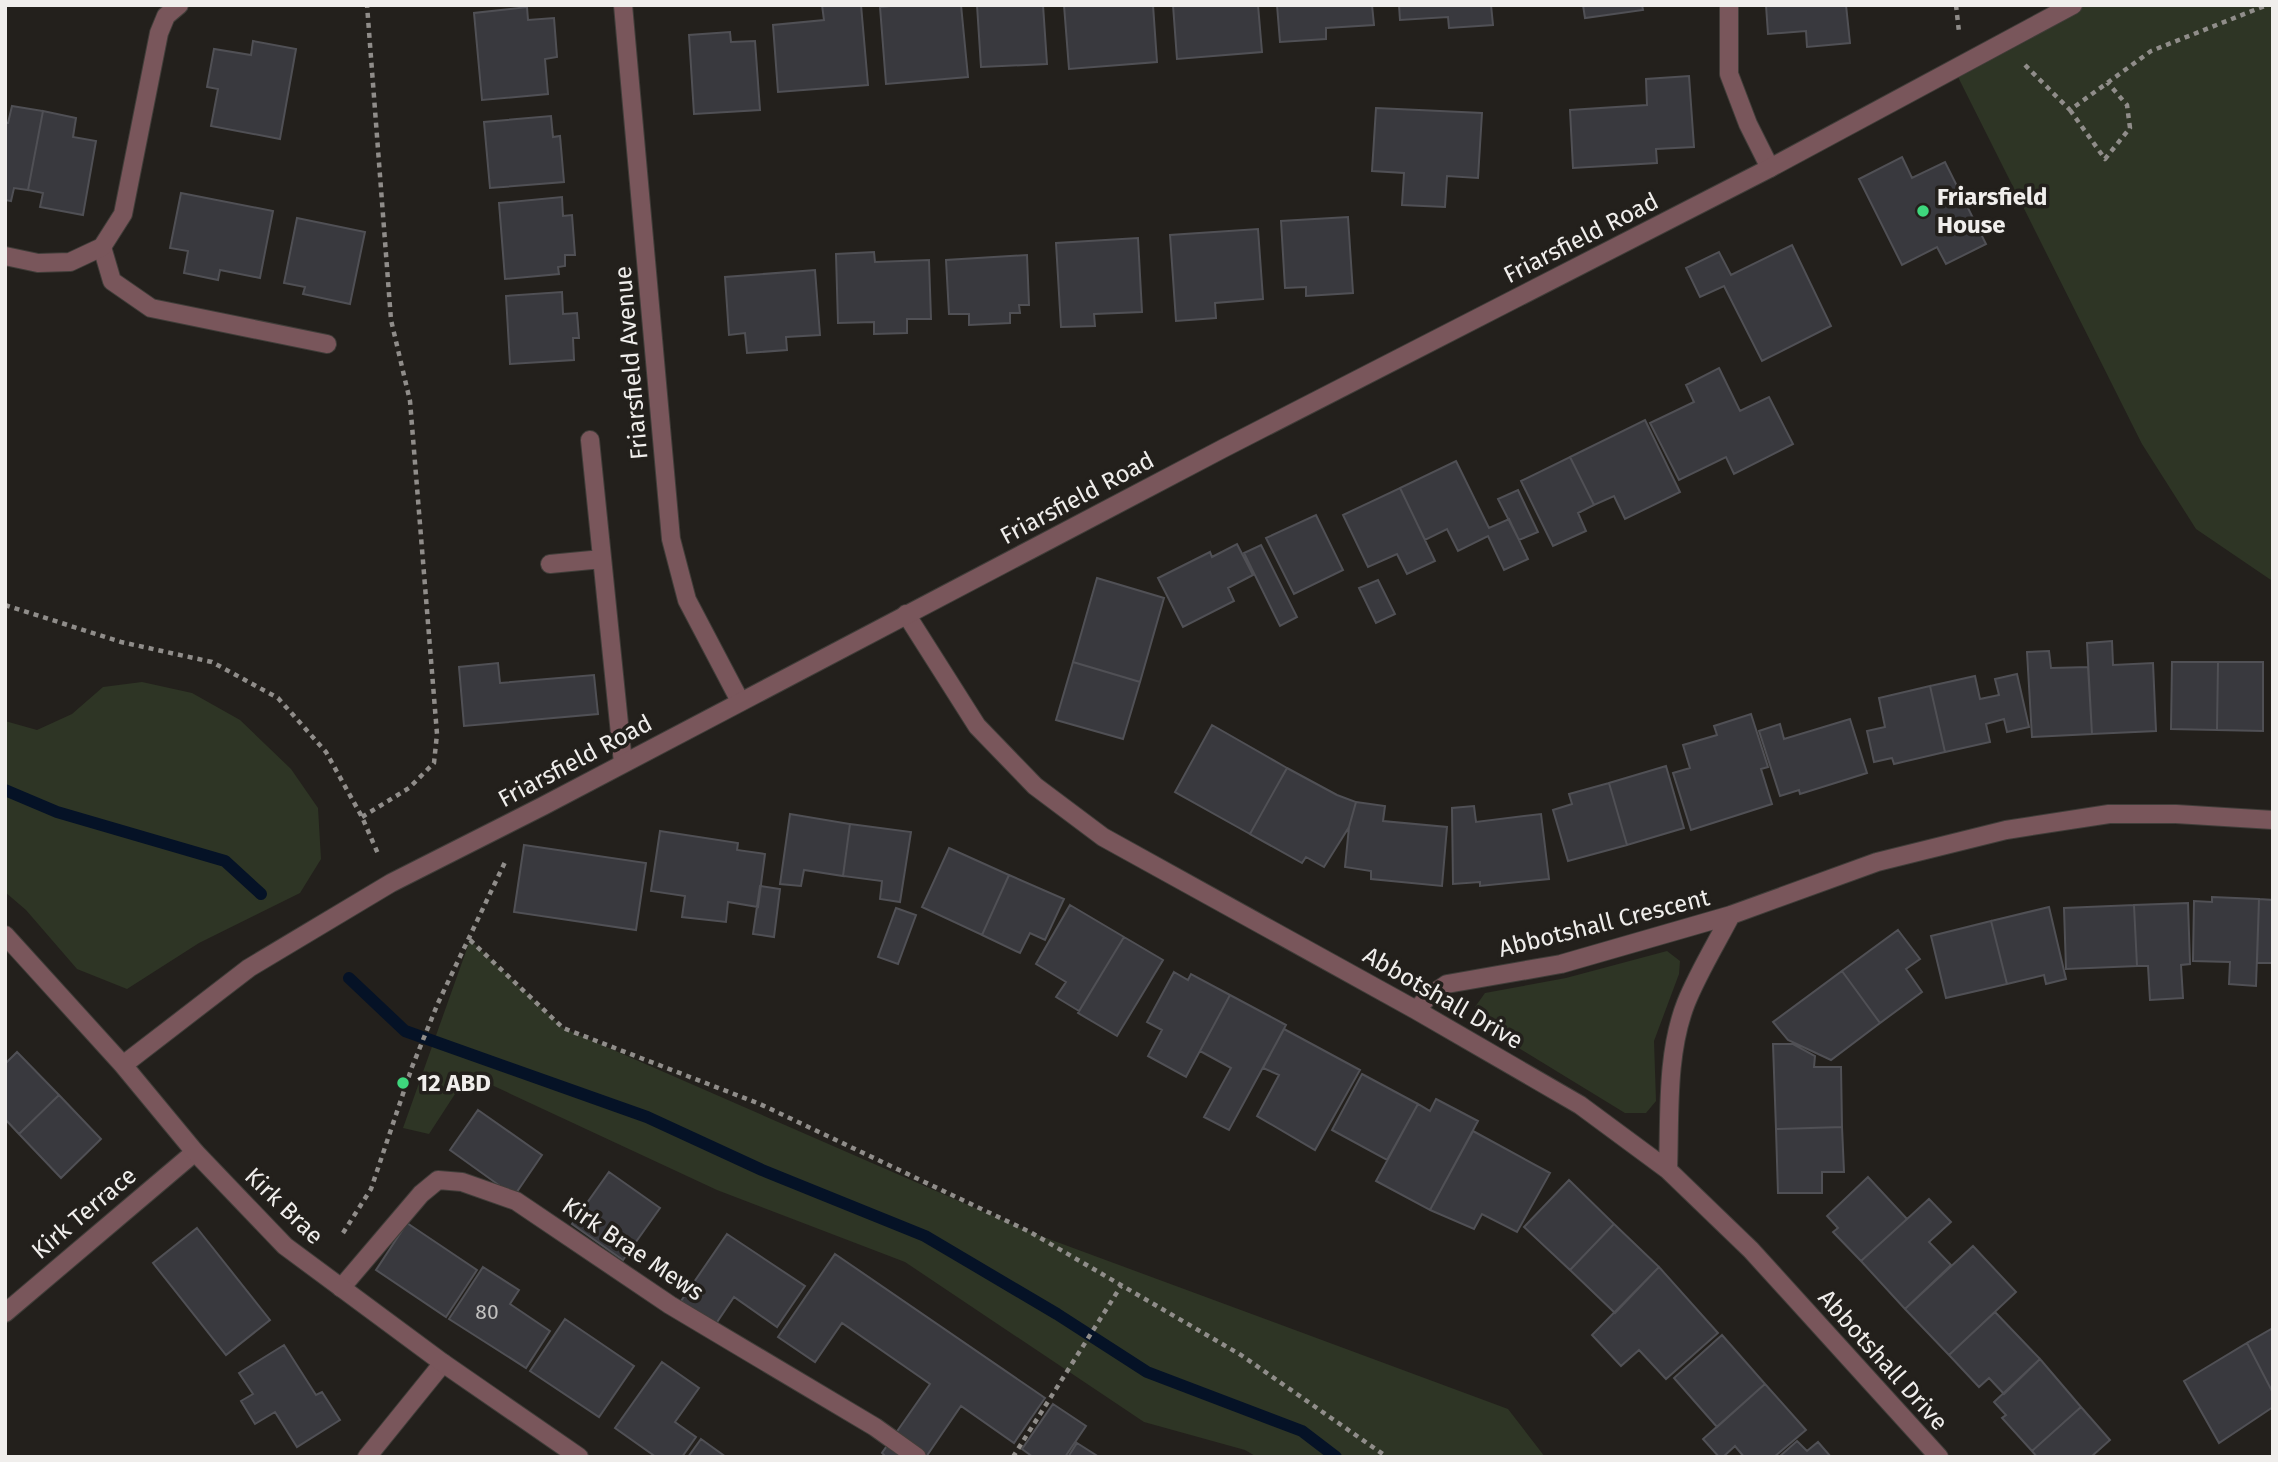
<svg xmlns="http://www.w3.org/2000/svg" width="2278" height="1462" viewBox="0 0 2278 1462" font-family="'Fira Sans',sans-serif">
<style>
.green{fill:#2e3525}
.lines{fill:none;stroke-linecap:round;stroke-linejoin:round}
.stream{stroke:#051226;stroke-width:12}
.building{fill:#39393e;stroke:#505055;stroke-width:2}
.service-casing{stroke:#403d39;stroke-width:20}
.minor-casing{stroke:#403d39;stroke-width:20}
.tertiary-casing{stroke:#403d39;stroke-width:20}
.path{stroke:#908d8a;stroke-width:4.5;stroke-dasharray:5 5;stroke-linecap:butt}
.service{stroke:#79565b;stroke-width:18}
.minor{stroke:#79565b;stroke-width:18}
.tertiary{stroke:#79565b;stroke-width:18}
.poi-dot{fill:#3ed77d;stroke:#23201c;stroke-width:2.5}
.labels{text-anchor:middle;dominant-baseline:central;stroke-width:7;stroke-linejoin:round;paint-order:stroke}
.number-label{font-size:21px;fill:#c2c1c0}
.poi-label{font-size:24px;font-weight:bold;fill:#f0eeec;stroke:#23201c;text-anchor:start}
.street-label{font-size:24px;fill:#f0eeec;stroke:#23201c}
</style>
<rect width="100%" height="100%" fill="#23201c"/>
<!-- green -->
<path class="green" d="M2075,5H2273L2271,580L2196,529L2142,444L1954,69Z
M142,682L192,693L240,720L291,769L318,808L321,859L300,893L199,943L127,989L77,969L26,910L5,892V721L37,730L72,714L103,687Z
M470,940L563,1028L1030,1232L1508,1409L1545,1457H1257L1245,1450L1144,1422L905,1262L717,1190L468,1074L429,1134L403,1128Z
M1667,951L1680,961L1679,974L1654,1041L1656,1101L1646,1113H1625L1478,1023L1475,1007L1485,993L1566,978Z"/>
<g class="lines">
<!-- stream -->
<path class="stream" d="M5,790L57,812L225,861L261,894
M349,978L405,1031L647,1117L762,1170L925,1236L1057,1314L1147,1372L1302,1431L1336,1457"/>
</g>
<!-- building -->
<path class="building" d="M822,5H861L868,85L778,92L773,25L824,20Z
M902,5H961L968,77L886,84L880,7Z
M977,5H1043L1047,64L981,67Z
M1064,5H1153L1157,62L1069,69Z
M1173,5H1258L1262,52L1177,59Z
M1277,5H1372L1374,25L1326,28V39L1280,42Z
M1399,5H1491L1493,25L1449,28L1448,17L1400,20Z
M1583,5H1642L1643,10L1585,18Z
M1766,5H1846L1850,43L1807,47L1806,31L1768,34Z
M527,7L528,20L554,18L557,57L545,59L548,94L482,100L474,13Z
M730,32L731,42L755,41L760,110L694,114L689,35Z
M253,41L296,49L280,139L211,126L218,89L207,87L214,49L251,55Z
M1689,76L1694,147L1656,149L1657,163L1573,168L1570,110L1647,105L1646,79Z
M12,106L43,111L28,190L14,188L11,201L5,200V123H8Z
M1376,108L1482,113L1478,178L1447,176L1445,207L1402,205L1404,173L1372,171Z
M43,111L76,118L73,137L96,141L83,215L40,207L43,193L28,190Z
M551,116L553,137L560,136L564,182L490,188L484,122Z
M1902,157L1912,178L1945,162L1986,244L1946,264L1937,247L1902,265L1859,179Z
M181,193L273,211L260,278L220,270L218,280L184,273L188,251L170,248Z
M562,197L563,216L572,215L575,255H565V266L558,267L559,274L505,279L499,203Z
M1348,217L1353,293L1306,296V287L1285,288L1281,221Z
M297,218L365,232L350,304L303,294L305,287L284,283Z
M1258,229L1263,299L1215,303L1216,318L1176,321L1170,235Z
M1138,238L1142,312L1094,314L1095,326L1061,327L1056,243Z
M1792,245L1831,326L1762,361L1724,286L1700,297L1686,268L1719,252L1731,275Z
M874,252L875,262L929,260L931,319H907V333L874,334V322L838,323L836,254Z
M1027,255L1029,305H1019L1020,313H1010V323L969,325V314H949L946,260Z
M815,270L820,335L786,337L787,350L747,353L745,333L729,335L725,277Z
M562,292L563,314L577,313L579,338H573L574,360L510,364L506,296Z
M1719,368L1740,411L1769,397L1793,444L1734,474L1726,457L1679,480L1650,423L1694,402L1686,385Z
M1645,420L1680,492L1625,519L1614,496L1594,505L1570,457Z
M1570,457L1594,505L1578,513L1586,531L1553,546L1521,481Z
M1456,461L1489,528L1509,519L1528,559L1504,570L1488,536L1458,551L1447,529L1425,540L1400,488Z
M1400,488L1435,561L1407,574L1397,554L1368,567L1343,515Z
M1518,490L1538,532L1519,540L1498,499Z
M1316,515L1343,570L1294,594L1266,538Z
M1237,544L1253,575L1228,588L1234,601L1183,627L1158,578L1210,552L1212,557Z
M1261,545L1297,617L1280,626L1244,553Z
M1097,578L1164,598L1140,682L1073,662Z
M1378,580L1395,614L1376,623L1359,588Z
M2112,641L2113,665L2153,663L2156,731L2092,734L2087,643Z
M2049,651L2051,668L2088,667L2092,734L2032,737L2027,652Z
M1073,662L1140,682L1123,739L1056,720Z
M2172,662H2218L2217,730L2171,729Z
M2218,662H2263V731L2217,730Z
M498,663L500,683L594,675L598,714L464,726L459,667Z
M2017,674L2029,727L2007,732L2004,719L1986,724L1990,742L1945,752L1930,686L1975,676L1980,699L1999,695L1995,679Z
M1930,686L1945,752L1894,764L1892,758L1874,762L1867,731L1885,727L1879,698Z
M1751,714L1768,767L1761,769L1772,804L1691,830L1673,773L1690,768L1683,745L1717,735L1714,726Z
M1850,719L1867,773L1800,794L1799,790L1780,796L1759,731L1780,724L1784,739Z
M1212,725L1287,768L1250,834L1175,792Z
M1666,766L1684,828L1627,845L1609,783Z
M1287,768L1337,795L1356,802L1349,827L1324,867L1306,857L1302,863L1250,834Z
M1609,783L1627,845L1568,861L1553,810L1572,804L1569,794Z
M1356,802L1385,806L1383,821L1447,827L1442,886L1371,879V871L1345,867L1349,827Z
M1474,806L1476,822L1541,814L1549,879L1480,886V882L1453,884L1452,808Z
M790,814L850,824L843,876L804,870L801,886L780,884Z
M850,824L911,832L900,902L880,899L882,881L843,876Z
M660,831L738,843L737,850L765,854L758,907L728,902L726,922L682,917L685,896L651,891Z
M524,845L646,863L636,930L514,912Z
M949,848L1009,875L982,935L922,907Z
M1009,875L1064,899L1045,940L1030,933L1020,953L982,935Z
M760,886L780,889L774,937L753,934Z
M2212,897L2259,899L2256,986L2229,984L2230,962L2193,961L2194,901L2212,902Z
M2259,899L2273,900V963H2257Z
M2188,903L2190,964L2181,965L2183,998L2150,1000L2148,966H2137L2134,905Z
M1070,905L1124,937L1079,1011L1056,997L1066,982L1036,964Z
M2134,905L2137,966L2066,969L2064,908Z
M2049,907L2066,979L2046,984L2044,975L2007,984L1991,921Z
M896,908L916,915L898,964L878,957Z
M1991,921L2007,984L1946,998L1931,936Z
M1898,930L1920,959L1906,969L1922,992L1880,1023L1842,971Z
M1124,937L1163,960L1117,1036L1078,1013Z
M1842,971L1880,1023L1831,1060L1788,1040L1773,1022Z
M1174,972L1188,980L1191,974L1230,995L1186,1077L1148,1056L1162,1030L1147,1022Z
M1230,995L1286,1025L1229,1130L1204,1117L1231,1068L1200,1051Z
M1284,1029L1360,1070L1315,1150L1257,1116L1279,1075L1263,1068Z
M1773,1044H1793L1815,1056L1814,1067H1841L1842,1127L1776,1129Z
M17,1052L59,1095L19,1134L5,1119V1064Z
M1362,1074L1418,1104L1387,1160L1332,1130Z
M59,1095L101,1139L61,1178L19,1134Z
M1436,1099L1478,1121L1430,1210L1376,1181L1418,1104L1430,1111Z
M478,1110L542,1155L514,1196L450,1150Z
M1842,1127L1844,1172H1822V1193H1778L1776,1129Z
M1473,1131L1550,1173L1517,1232L1482,1214L1474,1229L1430,1210Z
M609,1172L660,1208L623,1260L572,1224Z
M1868,1177L1907,1219L1861,1261L1833,1232L1838,1228L1827,1216Z
M1569,1180L1614,1224L1570,1270L1524,1227Z
M1929,1199L1951,1222L1929,1242L1951,1265L1905,1309L1861,1261Z
M407,1223L477,1270L446,1317L376,1270Z
M1614,1224L1659,1267L1615,1313L1570,1270Z
M197,1228L270,1320L226,1355L153,1263Z
M727,1234L805,1286L777,1327L734,1297L715,1325L681,1301Z
M1973,1246L2016,1292L1949,1355L1905,1309Z
M835,1254L1045,1398L1014,1443L961,1406L926,1457H886L882,1453L930,1384L842,1323L815,1362L778,1337Z
M483,1267L519,1290L510,1304L550,1331L526,1368L449,1319Z
M1659,1267L1718,1333L1666,1379L1639,1350L1621,1366L1592,1335Z
M1995,1312L2040,1359L2004,1394L1989,1378L1979,1387L1949,1355Z
M565,1319L634,1366L599,1417L530,1371Z
M2273,1328V1393L2247,1343Z
M1722,1335L1765,1384L1717,1427L1674,1378Z
M2247,1343L2273,1393V1407L2219,1443L2184,1381Z
M284,1345L316,1395L322,1392L340,1420L297,1447L275,1412L255,1424L241,1401L253,1394L239,1373Z
M2040,1359L2081,1407L2032,1451L2002,1418L2006,1415L1994,1402Z
M662,1362L699,1388L675,1422L696,1437L682,1457H656L615,1428Z
M1765,1384L1806,1430L1774,1457H1744L1735,1446L1723,1457H1719L1703,1439Z
M1053,1404L1086,1426L1065,1457H1033L1022,1449Z
M2081,1407L2110,1440L2091,1457H2037L2032,1451Z
M701,1439L726,1457H688Z
M1797,1441L1807,1451L1818,1442L1831,1457H1779Z
M1077,1443L1099,1457H1068Z"/>
<g class="lines">
<!-- service casing -->
<g class="service-casing">
<path id="service" d="M1729,5V74L1748,124L1770,168
M102,247L112,281L151,308L327,344
M590,440L623,763
M550,564L602,559"/>
</g>
<!-- minor casing -->
<g class="minor-casing">
<path id="minor" d="M623,5L671,539L687,600L740,701
M5,256L38,263L70,262L102,247L123,214L159,33L166,16L179,5
M906,614L977,726L1035,786L1103,837L1416,1010L1580,1105L1668,1170L1751,1250L1939,1457
M1416,1010L1428,997L1447,984L1561,964L1731,915L1877,862L2006,830L2109,814H2176L2273,820
M1668,1170C1670,1115 1666,1054 1686,1003C1698,973 1716,944 1731,915
M341,1288L421,1194L438,1180L462,1182L516,1201L670,1305L875,1427L917,1457
M5,1313L195,1152
M367,1457L443,1363"/>
</g>
<!-- tertiary casing -->
<g class="tertiary-casing">
<path id="tertiary" d="M5,935L123,1065L195,1152L285,1246L443,1363L579,1457
M123,1065L249,968L391,883L543,806L1224,448L1770,168L2073,5"/>
</g>
<!-- path -->
<path class="path" d="M1956,5L1959,32
M2025,65L2070,110L2151,51L2267,5
M2070,110L2105,159L2130,128L2127,105L2107,82
M5,605L121,642L212,662L278,698L326,752L362,817L379,856
M362,817L409,788L434,763L437,734L410,401L391,320L367,5
M470,940L563,1028L760,1104L1030,1232L1241,1355L1387,1457
M343,1233L371,1189L412,1067L438,1003L506,860
M1013,1457L1121,1286"/>
<!-- service -->
<use href="#service" class="service"/>
<!-- minor -->
<use href="#minor" class="minor"/>
<!-- tertiary -->
<use href="#tertiary" class="tertiary"/>
</g>
<!-- markers -->
<g class="poi-dot">
<circle cx="1923" cy="211" r="7"/>
<circle cx="403" cy="1083" r="7"/>
</g>
<g class="labels">
<!-- number labels -->
<g class="number-label">
<text x="487" y="1312">80</text>
</g>
<!-- poi labels -->
<g class="poi-label">
<text x="1937" y="197">Friarsfield<tspan x="1937" dy="28">House</tspan></text>
<text x="417" y="1083">12 ABD</text>
</g>
<!-- street labels -->
<g class="street-label">
<text transform="translate(1581 238) rotate(-27)">Friarsfield Road</text>
<text transform="translate(631 363) rotate(-95)">Friarsfield Avenue</text>
<text transform="translate(1077 498) rotate(-28)">Friarsfield Road</text>
<text transform="translate(575 761) rotate(-28)">Friarsfield Road</text>
<text transform="translate(1604 923) rotate(-14)">Abbotshall Crescent</text>
<text transform="translate(1443 998) rotate(30)">Abbotshall Drive</text>
<text transform="translate(284 1206) rotate(44)">Kirk Brae</text>
<text transform="translate(84 1213) rotate(-40)">Kirk Terrace</text>
<text transform="translate(633 1249) rotate(34)">Kirk Brae Mews</text>
<text transform="translate(1883 1360) rotate(48)">Abbotshall Drive</text>
</g>
</g>
<!-- border -->
<rect width="2278" height="1462" fill="none" stroke="#f0eeec" stroke-width="14"/>
</svg>
